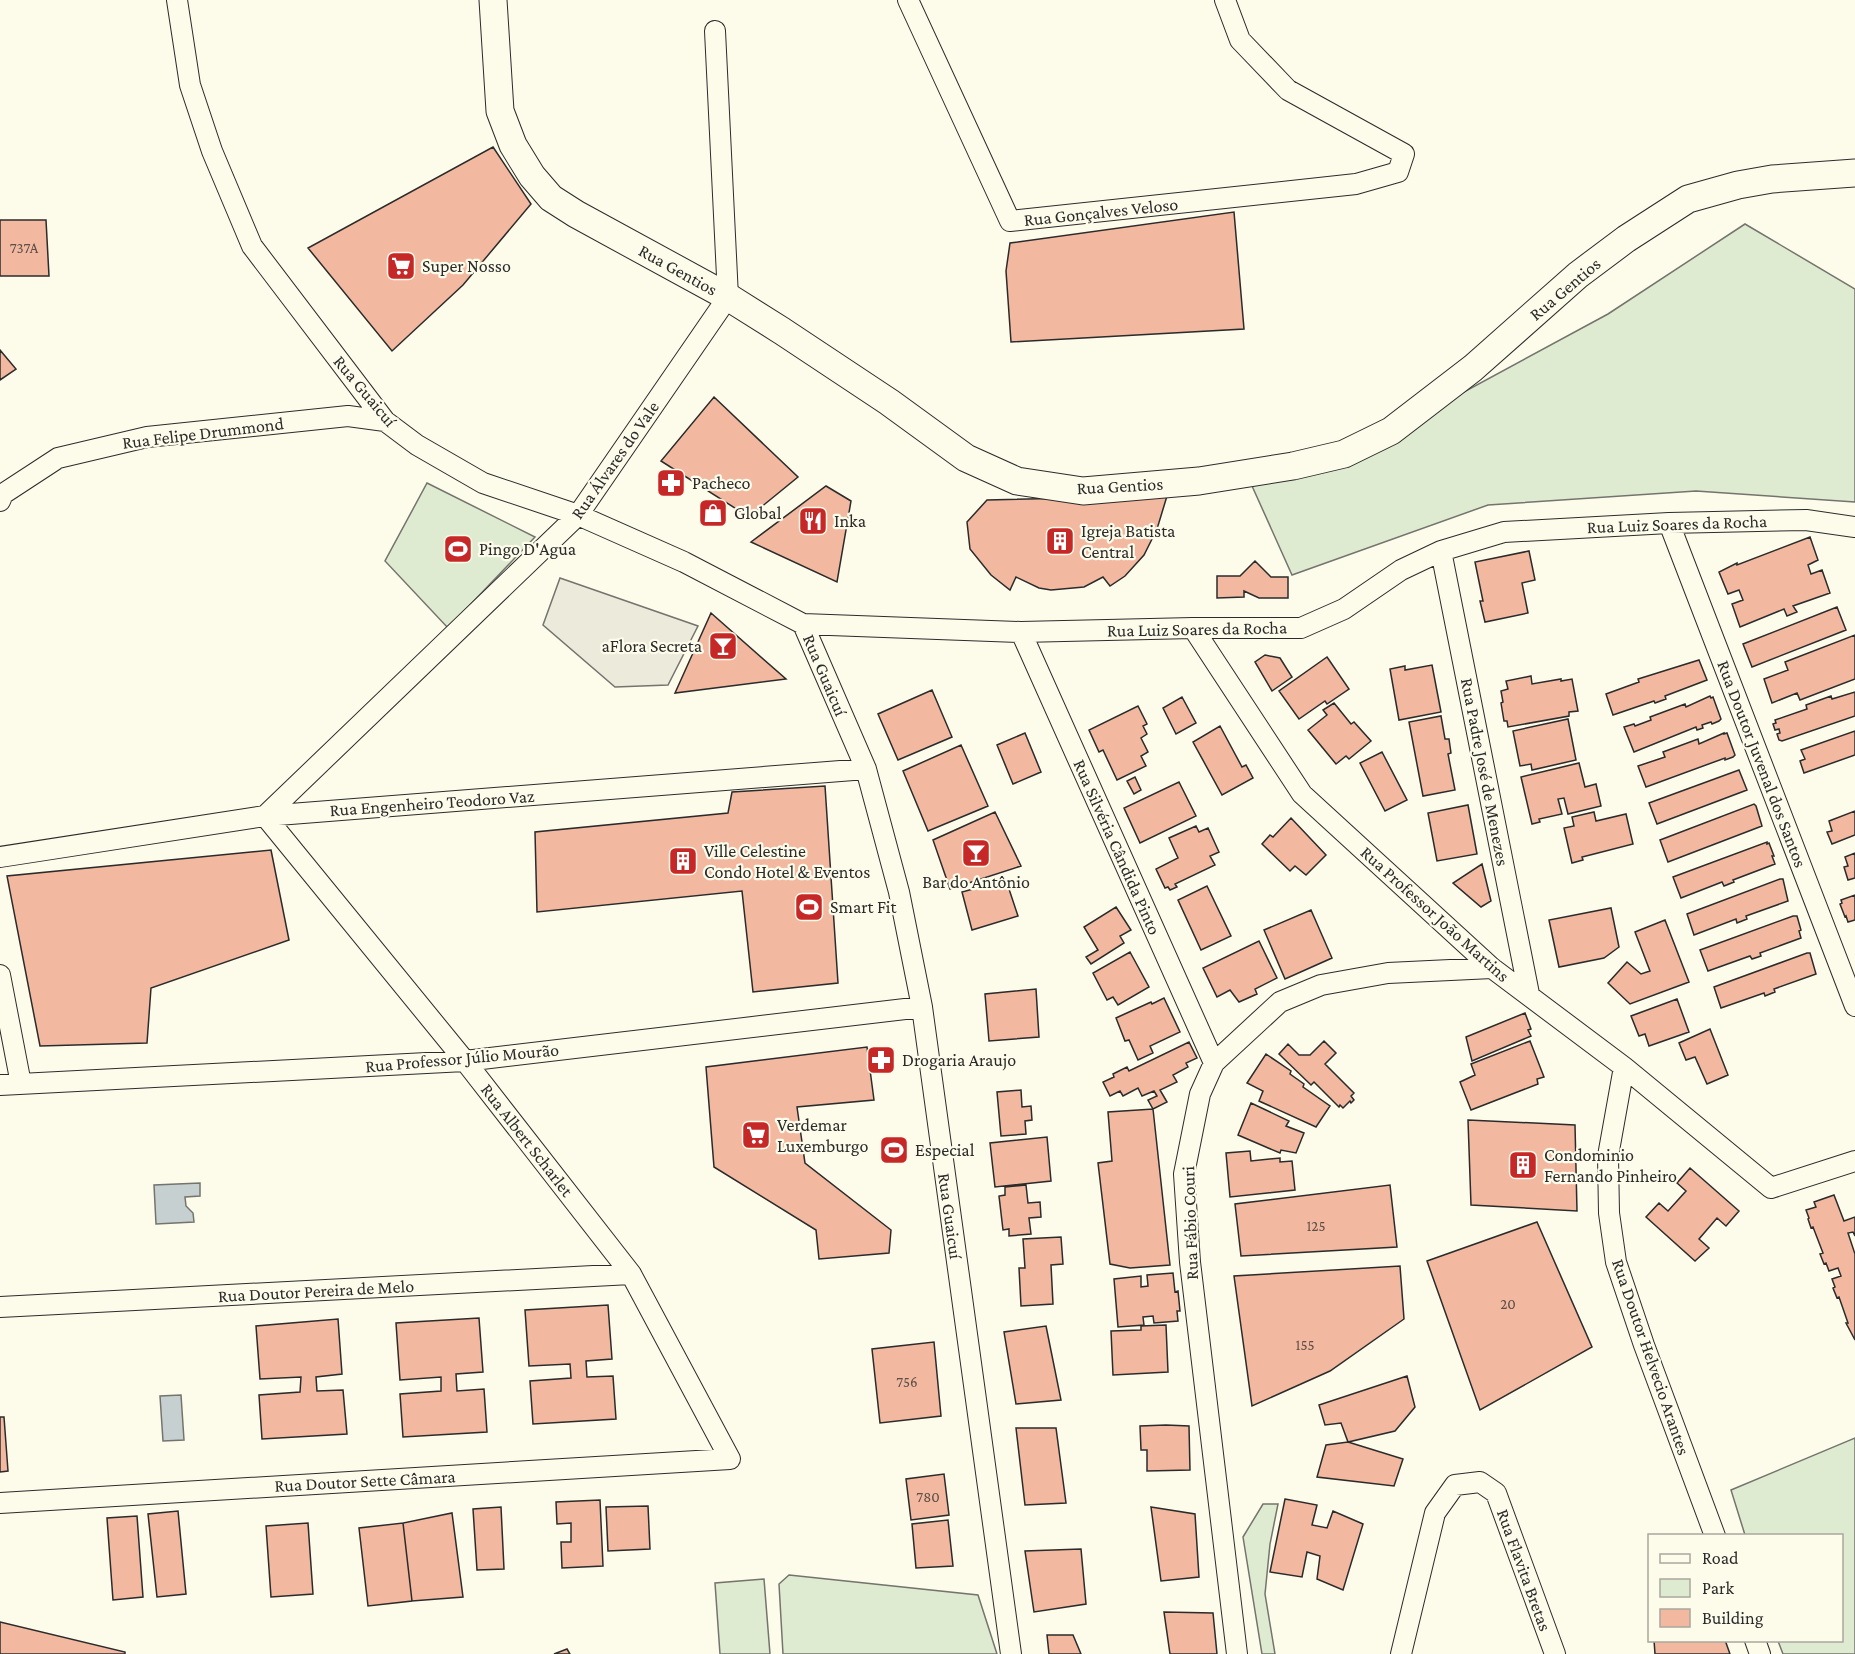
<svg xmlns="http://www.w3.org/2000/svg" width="1855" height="1654" viewBox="0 0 1855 1654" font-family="'Crimson Pro',serif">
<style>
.green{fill:#deebd1;stroke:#74746e;stroke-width:1.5}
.parking{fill:#eceadb;stroke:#74746e;stroke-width:1.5}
.water{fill:#c7d0d0;stroke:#74746e;stroke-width:1.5}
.building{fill:#f2b8a0;stroke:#2b2b2b;stroke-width:1.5}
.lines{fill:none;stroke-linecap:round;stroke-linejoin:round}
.street-casing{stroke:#2b2b2b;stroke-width:22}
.secondary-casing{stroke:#2b2b2b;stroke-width:29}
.street{stroke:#fdfbea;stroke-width:20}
.secondary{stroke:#fdfbea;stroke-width:27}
.labels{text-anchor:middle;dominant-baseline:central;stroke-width:4.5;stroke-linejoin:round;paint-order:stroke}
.number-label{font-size:15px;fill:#5d4e48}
.street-label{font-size:18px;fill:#2b2b2b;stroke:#fdfbea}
.poi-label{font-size:18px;fill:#2b2b2b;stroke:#fdfbea;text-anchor:start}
</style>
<rect width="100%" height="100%" fill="#fdfbea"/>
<!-- green -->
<path class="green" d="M1745,224L1855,289V502L1696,491L1488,505L1292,575L1248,477L1353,452L1608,314Z
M427,483L535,537L448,628L385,561Z
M1855,1438V1654H1783L1778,1641L1842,1640V1536L1745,1535L1731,1490Z
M1263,1504H1278L1270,1544L1265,1594L1275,1654H1262L1243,1537Z
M789,1575L978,1595L997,1654H783L779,1584Z
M764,1579L770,1654H720L715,1583Z"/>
<!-- parking -->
<path class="parking" d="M560,578L698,626L668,685L615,687L543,625Z"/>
<!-- water -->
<path class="water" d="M200,1183V1196L185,1197L186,1206L193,1213L194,1222L156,1224L154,1185Z
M181,1395L184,1440L163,1441L160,1396Z"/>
<!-- building -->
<path class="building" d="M493,147L531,204L463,285L392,351L308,248Z
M1234,212L1244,329L1011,342L1006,271L1010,243Z
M0,220H46L49,276H0Z
M0,350L16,369L0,380Z
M714,397L798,477L749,517L661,461Z
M826,486L851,501L837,582L751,542Z
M1167,496L1157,529L1144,555L1125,576L1110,586L1103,577L1084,587L1051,590L1039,588L1016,577L1010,590L991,575L970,549L967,522L987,500Z
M1810,537L1818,560L1808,565L1811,574L1822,570L1830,593L1793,606L1797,612L1787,616L1784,609L1740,627L1732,604L1743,600L1739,590L1728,594L1719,572L1737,563V565Z
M1529,551L1535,580L1522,583L1528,613L1485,622L1480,601H1483L1475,562Z
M1255,561L1271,577H1288V598H1259L1244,591V597L1217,598V576H1240Z
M1837,607L1846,630L1752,667L1743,644Z
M711,613L786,679L675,693Z
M1855,635V679L1800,700L1797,693L1772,703L1764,679L1788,670L1785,662Z
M1265,655L1280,658L1292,677L1272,691L1255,662Z
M1327,657L1349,689L1327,704L1325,701L1299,719L1279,691Z
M1699,660L1707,680L1665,696L1666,699L1655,703L1654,701L1613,715L1606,694L1639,682L1638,679Z
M1432,665L1441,712L1399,720L1390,669L1405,666V670Z
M1531,676L1532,684L1561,679V681L1572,679L1578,711L1569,712V716L1508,727L1507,721H1504L1501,703L1503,702L1501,691L1508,689L1506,681Z
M932,690L952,737L898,760L878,714Z
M1855,692V716L1782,741L1779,740L1777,734L1780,733L1779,729L1775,730L1773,724L1776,723L1775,720L1807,709L1806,705L1831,696L1832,699Z
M1710,696L1711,698L1713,697L1721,719L1719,721L1712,724L1711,722L1702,725L1703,728L1697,730L1696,727L1634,752L1624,727L1634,724L1635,726L1651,720L1650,717L1685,704L1686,707Z
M1182,697L1196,723L1176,734L1163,708Z
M1334,703L1351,724L1354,722L1371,741L1349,759L1346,756L1336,764L1308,730L1327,715L1323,710Z
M1138,706L1147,724L1143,726L1147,734L1141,738L1148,752L1141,756L1146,766L1117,780L1103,750L1099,752L1089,730Z
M1441,716L1445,739H1449L1451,753L1448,754L1455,790L1423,796L1409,722Z
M1568,719L1576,760L1532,770L1531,764L1520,766L1513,731Z
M1220,726L1242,767L1246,765L1253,778L1222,795L1193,742Z
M1855,731V755L1804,773L1800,761L1805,759L1801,750Z
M1025,733L1041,772L1013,784L997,745Z
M1724,733V734L1727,733L1735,755L1733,757L1725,760V758L1646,787L1638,766L1665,757L1663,752L1698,739L1699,744Z
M961,745L988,806L928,831L903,771Z
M1382,752L1407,800L1385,811L1360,763Z
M1579,763L1585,787L1596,784L1601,806L1568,814L1564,798L1558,799L1562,814L1539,819L1540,822L1532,824L1521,777Z
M1739,770L1747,790L1657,824L1649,803Z
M1135,777L1141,790L1134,794L1127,781Z
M1179,782L1196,816L1140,843L1124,808Z
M825,786L838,983L753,992L742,891L537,912L535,832L728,813L732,792Z
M1754,804L1756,806L1762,826L1668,862L1660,840Z
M1468,805L1477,854L1437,861L1428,813Z
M1855,811V835L1832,844L1827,832L1832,831L1829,821Z
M995,812L1021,866L950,889L933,840Z
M1594,812L1596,821L1626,814L1633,844L1594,854L1582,857L1583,860L1572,863L1564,828L1574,826L1572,817Z
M1291,818L1326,855L1306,875L1295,866L1290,871L1262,844L1270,835L1273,837Z
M1196,826L1199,832L1208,828L1219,852L1210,856L1215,865L1175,884L1177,887L1170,890L1168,887L1165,888L1156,869L1178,858L1169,838Z
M1767,842V844L1769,843L1774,856H1772L1775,864L1733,880L1734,882L1724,886L1722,882L1681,898L1673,877Z
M271,850L289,940L151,988L147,1043L40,1046L7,876Z
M1855,853V878L1848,880L1844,867L1848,866L1845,857Z
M1482,864L1491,901L1481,907L1453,883Z
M1780,879H1783L1788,901L1746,916L1747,919L1737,923L1736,919L1694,935L1687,914Z
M1006,880L1018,916L972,930L962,892Z
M1207,886L1231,936L1201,950L1178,900Z
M1855,895V920L1848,922L1846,916L1845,917L1840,904L1842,903L1841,900Z
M1116,907L1131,930L1120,936L1124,943L1091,964L1086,957L1098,950L1084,927Z
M1611,908L1619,947L1604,958L1559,967L1549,920Z
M1311,910L1332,958L1285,979L1264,930Z
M1793,916H1797L1801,930L1799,931L1801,938L1760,953L1761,956L1752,959L1750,956L1708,971L1700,950Z
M1665,920L1689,982L1630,1004L1608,983L1627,962L1641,974L1650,971L1635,932Z
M1259,941L1277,978L1255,989L1257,994L1239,1002L1230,990L1217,997L1203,968Z
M1130,952L1149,987L1118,1005L1113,997L1107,1000L1093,973Z
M1807,953H1810L1816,974L1774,989L1775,992L1765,996L1764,993L1721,1008L1714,987Z
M1036,989L1039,1037L989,1041L985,994Z
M1164,998L1180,1032L1150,1046L1153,1053L1138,1060L1129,1040L1125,1041L1116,1018L1151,1002L1152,1004Z
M1677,999L1689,1032L1649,1046L1645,1034L1639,1036L1631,1016Z
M1525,1013L1531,1029L1528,1030L1531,1036L1472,1061L1466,1037Z
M1710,1029L1728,1075L1707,1084L1695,1057L1686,1060L1679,1043Z
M1324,1041L1336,1053L1325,1064L1354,1093L1351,1096L1354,1100L1351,1103L1350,1101L1343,1108L1340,1105L1339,1107L1314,1082L1311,1085L1279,1054L1288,1044L1299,1055H1310Z
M1530,1041L1544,1077L1537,1079L1538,1084L1471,1110L1460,1082L1475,1075L1471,1064Z
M1189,1042L1197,1058L1186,1063L1188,1067L1173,1075L1177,1082L1160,1090L1167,1102L1153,1109L1148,1100L1157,1096L1154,1091L1142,1096L1138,1088L1123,1096L1120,1091L1110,1096L1103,1082L1114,1077L1113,1074L1127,1067L1129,1071Z
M867,1047L874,1100L797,1107L805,1163L891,1230L889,1253L819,1259L816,1230L714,1167L706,1067Z
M1266,1054L1291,1071L1290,1074L1304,1084L1303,1087L1330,1106L1316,1127L1259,1101L1263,1091L1247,1083Z
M1021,1090L1022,1107L1031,1106L1032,1120L1025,1121L1026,1134L1001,1136L997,1092Z
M1251,1103L1289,1121L1286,1126L1304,1133L1296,1153L1281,1150L1280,1153L1238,1135Z
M1153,1109L1170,1265L1130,1268L1110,1264L1098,1163L1112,1161L1108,1112Z
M1468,1120L1575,1125L1577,1211L1471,1205Z
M1047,1137L1051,1181L995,1187L990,1143Z
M1250,1151L1251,1161L1280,1158V1162L1292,1161L1295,1190L1230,1197L1226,1153Z
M1690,1168L1739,1211L1726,1226L1717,1218L1699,1239L1709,1248L1695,1261L1646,1217L1659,1203L1668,1211L1686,1191L1677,1183Z
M1026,1185L1028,1203L1040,1202L1041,1217L1029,1218L1031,1234L1009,1236V1229L1003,1230L999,1196L1005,1195V1187Z
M1390,1185L1397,1247L1241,1256L1235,1204Z
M1834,1195L1844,1221L1855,1217V1236L1853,1232L1848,1233L1855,1254V1340L1846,1323H1848L1839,1297L1837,1298L1833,1288L1835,1287L1832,1279L1841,1276L1838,1268L1829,1271L1826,1263L1824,1264L1820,1254L1823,1253L1813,1227L1811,1228L1808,1219L1809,1218L1806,1210L1816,1207L1814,1202Z
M1537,1222L1592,1347L1480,1410L1427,1261Z
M1061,1237L1063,1264L1051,1265L1053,1304L1021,1306L1019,1268H1025L1023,1239Z
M1400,1266L1404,1319L1330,1371L1252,1406L1234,1276Z
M1173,1273L1175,1292L1178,1291L1180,1311H1177L1178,1321L1154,1323L1153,1316L1143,1317L1144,1325L1118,1327L1114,1279L1141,1276V1287L1148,1286L1147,1275Z
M608,1305L612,1359L586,1361L587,1377L613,1376L616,1419L533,1424L530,1381L571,1378L570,1364L529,1366L525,1310Z
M479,1318L483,1372L456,1374L457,1391L484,1389L487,1432L403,1437L400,1394L441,1391V1377L400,1380L396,1323Z
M338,1319L342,1374L316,1377L317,1391L343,1390L347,1434L262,1439L259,1395L300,1392L301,1377L260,1379L256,1326Z
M1166,1325L1168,1372L1113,1375L1111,1331L1141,1330V1326Z
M1046,1326L1061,1400L1016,1404L1004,1332Z
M934,1342L941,1416L880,1423L872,1349Z
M1407,1376L1415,1407L1395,1431L1348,1442L1341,1423L1325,1425L1319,1405Z
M0,1417H4L8,1471L0,1472Z
M1166,1425L1189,1426L1190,1470L1147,1471V1450H1141L1140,1426Z
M1016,1428H1056L1066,1503L1025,1505Z
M1348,1442L1403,1459L1394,1486L1317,1477L1326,1445Z
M944,1474L949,1515L911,1520L906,1479Z
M1285,1499L1317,1505L1312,1525L1327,1528L1333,1511L1363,1524L1343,1590L1317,1579L1320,1556L1307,1552L1302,1577L1270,1572Z
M600,1500L603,1566L562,1568L561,1542H571V1523L557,1524L556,1502Z
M648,1506L650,1549L608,1551L606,1507Z
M501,1507L504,1569L477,1570L473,1509Z
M1151,1507L1195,1514L1199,1577L1161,1581Z
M178,1511L186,1594L157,1597L148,1514Z
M452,1513L463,1597L412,1601L403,1523Z
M137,1516L143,1597L113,1600L107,1518Z
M948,1520L953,1566L916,1568L912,1524Z
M308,1523L313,1594L271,1597L266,1526Z
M403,1523L412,1601L368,1606L359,1528Z
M1081,1549L1086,1604L1034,1612L1025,1551Z
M1164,1612L1213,1613L1217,1654H1170Z
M0,1622L125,1652V1654H0Z
M1047,1635H1073L1081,1654H1049Z
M1654,1640H1725L1730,1654H1655Z
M567,1649L570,1654H554Z"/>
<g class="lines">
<!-- street casing -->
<g class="street-casing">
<path id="street" d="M177,0L190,85L212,151L252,246L385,421L417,445L483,483L578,515L684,562L803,624L866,769L899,892L922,1007L1011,1654
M908,0L1010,221L1356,184L1398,172L1404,154L1288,90L1240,40L1225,0
M0,501L3,494L58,458L147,437L348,416L385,421
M1669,523L1855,1006
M1441,551L1529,994
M803,624L1021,632L1193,628H1301L1344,609L1401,570L1441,551L1504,532L1669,523L1806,520L1855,527
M1193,628L1302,794L1492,968L1624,1067L1771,1188L1855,1161
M1021,632L1214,1063
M265,816L578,515L728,297L715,31
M0,857L265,816L866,769
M0,975L21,1084
M1624,1067L1608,1156L1609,1213L1616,1262L1644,1345L1715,1536
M0,1085L465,1061L922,1007
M0,1307L631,1274
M0,1503L730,1459L631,1274L465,1061L265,816
M1755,1640L1760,1654
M1237,1654L1190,1262L1184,1174L1200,1094L1214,1063L1280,1002L1321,985L1388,973L1492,968
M1401,1654L1435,1513L1455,1485L1480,1482L1496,1493L1555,1654"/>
</g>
<!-- secondary casing -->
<g class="secondary-casing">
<path id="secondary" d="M493,0L500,111L513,145L532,176L551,198L576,214L728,297L782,331L889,402L966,458L1017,481L1083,491L1199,481L1293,466L1344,454L1391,431L1473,368L1578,275L1626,239L1688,199L1738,185L1772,179L1855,173"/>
</g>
<!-- street -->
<use href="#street" class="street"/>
<!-- secondary -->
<use href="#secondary" class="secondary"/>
</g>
<!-- icons -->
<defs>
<g id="supermarket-square" transform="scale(1.5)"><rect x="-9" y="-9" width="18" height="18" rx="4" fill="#c62828" stroke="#fdfbea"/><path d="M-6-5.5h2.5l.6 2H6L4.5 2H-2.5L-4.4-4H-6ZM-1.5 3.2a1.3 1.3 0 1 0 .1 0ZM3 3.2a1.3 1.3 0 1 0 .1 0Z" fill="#fff"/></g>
<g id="pharmacy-square" transform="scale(1.5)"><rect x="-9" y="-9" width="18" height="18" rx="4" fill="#c62828" stroke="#fdfbea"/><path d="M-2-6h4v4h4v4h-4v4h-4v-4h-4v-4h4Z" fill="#fff"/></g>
<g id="shop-square" transform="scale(1.5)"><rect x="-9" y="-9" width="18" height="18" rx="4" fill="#c62828" stroke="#fdfbea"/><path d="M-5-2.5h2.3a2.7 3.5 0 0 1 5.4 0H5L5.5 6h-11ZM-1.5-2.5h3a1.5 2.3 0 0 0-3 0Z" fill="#fff"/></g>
<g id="restaurant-square" transform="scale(1.5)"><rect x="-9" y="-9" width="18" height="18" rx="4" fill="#c62828" stroke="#fdfbea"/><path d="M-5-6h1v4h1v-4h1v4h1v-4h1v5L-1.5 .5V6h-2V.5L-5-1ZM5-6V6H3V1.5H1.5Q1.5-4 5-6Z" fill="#fff"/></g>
<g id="building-square" transform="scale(1.5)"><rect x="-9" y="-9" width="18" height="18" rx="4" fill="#c62828" stroke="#fdfbea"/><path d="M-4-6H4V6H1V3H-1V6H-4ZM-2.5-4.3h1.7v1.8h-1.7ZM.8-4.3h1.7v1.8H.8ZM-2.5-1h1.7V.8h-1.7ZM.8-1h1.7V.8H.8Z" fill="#fff"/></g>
<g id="stadium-square" transform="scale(1.5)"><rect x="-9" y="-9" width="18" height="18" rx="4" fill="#c62828" stroke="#fdfbea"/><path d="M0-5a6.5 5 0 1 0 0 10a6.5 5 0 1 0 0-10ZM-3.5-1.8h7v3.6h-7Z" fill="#fff"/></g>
<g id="bar-square" transform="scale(1.5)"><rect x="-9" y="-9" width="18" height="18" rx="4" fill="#c62828" stroke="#fdfbea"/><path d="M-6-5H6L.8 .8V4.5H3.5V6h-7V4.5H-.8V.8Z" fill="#fff"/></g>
</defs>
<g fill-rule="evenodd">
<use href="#supermarket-square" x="401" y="266"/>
<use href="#pharmacy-square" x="671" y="483"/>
<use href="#shop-square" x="713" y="513"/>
<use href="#restaurant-square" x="813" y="521"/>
<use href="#building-square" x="1060" y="541"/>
<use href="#stadium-square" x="458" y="549"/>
<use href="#bar-square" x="723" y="646"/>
<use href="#bar-square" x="976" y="853"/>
<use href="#building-square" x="683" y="861"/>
<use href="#stadium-square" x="809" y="907"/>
<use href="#pharmacy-square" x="881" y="1060"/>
<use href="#supermarket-square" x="756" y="1135"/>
<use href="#stadium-square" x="894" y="1150"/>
<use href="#building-square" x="1523" y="1165"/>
</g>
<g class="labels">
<!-- number labels -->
<g class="number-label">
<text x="24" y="248">737A</text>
<text x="1316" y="1226">125</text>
<text x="1508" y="1304">20</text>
<text x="1305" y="1345">155</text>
<text x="907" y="1382">756</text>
<text x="928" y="1497">780</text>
</g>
<!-- street labels -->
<g class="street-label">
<text transform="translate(1101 212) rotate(-6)">Rua Gonçalves Veloso</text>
<text transform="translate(678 270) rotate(29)">Rua Gentios</text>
<text transform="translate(1565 289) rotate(-40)">Rua Gentios</text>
<text transform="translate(365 391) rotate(50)">Rua Guaicuí</text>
<text transform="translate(203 433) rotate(-7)">Rua Felipe Drummond</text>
<text transform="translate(615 460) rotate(-55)">Rua Álvares do Vale</text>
<text transform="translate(1120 486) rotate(-3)">Rua Gentios</text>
<text transform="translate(1677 524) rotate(-2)">Rua Luiz Soares da Rocha</text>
<text transform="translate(1197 629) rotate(-1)">Rua Luiz Soares da Rocha</text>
<text transform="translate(825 675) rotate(67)">Rua Guaicuí</text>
<text transform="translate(1762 764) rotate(69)">Rua Doutor Juvenal dos Santos</text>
<text transform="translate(1485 772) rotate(79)">Rua Padre José de Menezes</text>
<text transform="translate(432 803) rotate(-4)">Rua Engenheiro Teodoro Vaz</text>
<text transform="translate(1117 847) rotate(66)">Rua Silvéria Cândida Pinto</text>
<text transform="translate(1435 914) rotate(42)">Rua Professor João Martins</text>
<text transform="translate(462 1058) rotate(-5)">Rua Professor Júlio Mourão</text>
<text transform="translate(527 1140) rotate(52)">Rua Albert Scharlet</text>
<text transform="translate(950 1216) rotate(82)">Rua Guaicuí</text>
<text transform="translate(1190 1223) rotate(-92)">Rua Fábio Couri</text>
<text transform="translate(316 1291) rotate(-3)">Rua Doutor Pereira de Melo</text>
<text transform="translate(1651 1357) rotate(71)">Rua Doutor Helvecio Arantes</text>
<text transform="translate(365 1481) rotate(-3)">Rua Doutor Sette Câmara</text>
<text transform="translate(1524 1570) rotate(70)">Rua Flavita Bretas</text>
</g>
<!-- poi labels -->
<g class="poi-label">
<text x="422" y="266">Super Nosso</text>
<text x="692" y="483">Pacheco</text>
<text x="734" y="513">Global</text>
<text x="834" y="521">Inka</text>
<text x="1081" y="531">Igreja Batista<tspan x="1081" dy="21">Central</tspan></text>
<text x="479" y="549">Pingo D'Agua</text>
<text x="702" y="646" text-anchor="end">aFlora Secreta</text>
<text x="704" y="851">Ville Celestine<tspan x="704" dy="21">Condo Hotel &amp; Eventos</tspan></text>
<text x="976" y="882" text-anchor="middle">Bar do Antônio</text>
<text x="830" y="907">Smart Fit</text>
<text x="902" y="1060">Drogaria Araujo</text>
<text x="777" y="1125">Verdemar<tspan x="777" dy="21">Luxemburgo</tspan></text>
<text x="915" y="1150">Especial</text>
<text x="1544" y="1155">Condominio<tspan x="1544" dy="21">Fernando Pinheiro</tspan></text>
</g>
</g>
<!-- legend -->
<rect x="1648" y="1534" width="195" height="108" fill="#fdfbea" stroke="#a9a89e" stroke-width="1.5"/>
<rect x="1660" y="1554" width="30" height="9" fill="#fdfbea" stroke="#a9a89e" stroke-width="1.5"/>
<text x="1702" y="1564" font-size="18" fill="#2b2b2b">Road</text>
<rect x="1660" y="1579" width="30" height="18" fill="#deebd1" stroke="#a9a89e" stroke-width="1.5"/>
<text x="1702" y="1594" font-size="18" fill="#2b2b2b">Park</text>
<rect x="1660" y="1609" width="30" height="18" fill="#f2b8a0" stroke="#a9a89e" stroke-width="1.5"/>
<text x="1702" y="1624" font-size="18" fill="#2b2b2b">Building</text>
</svg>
